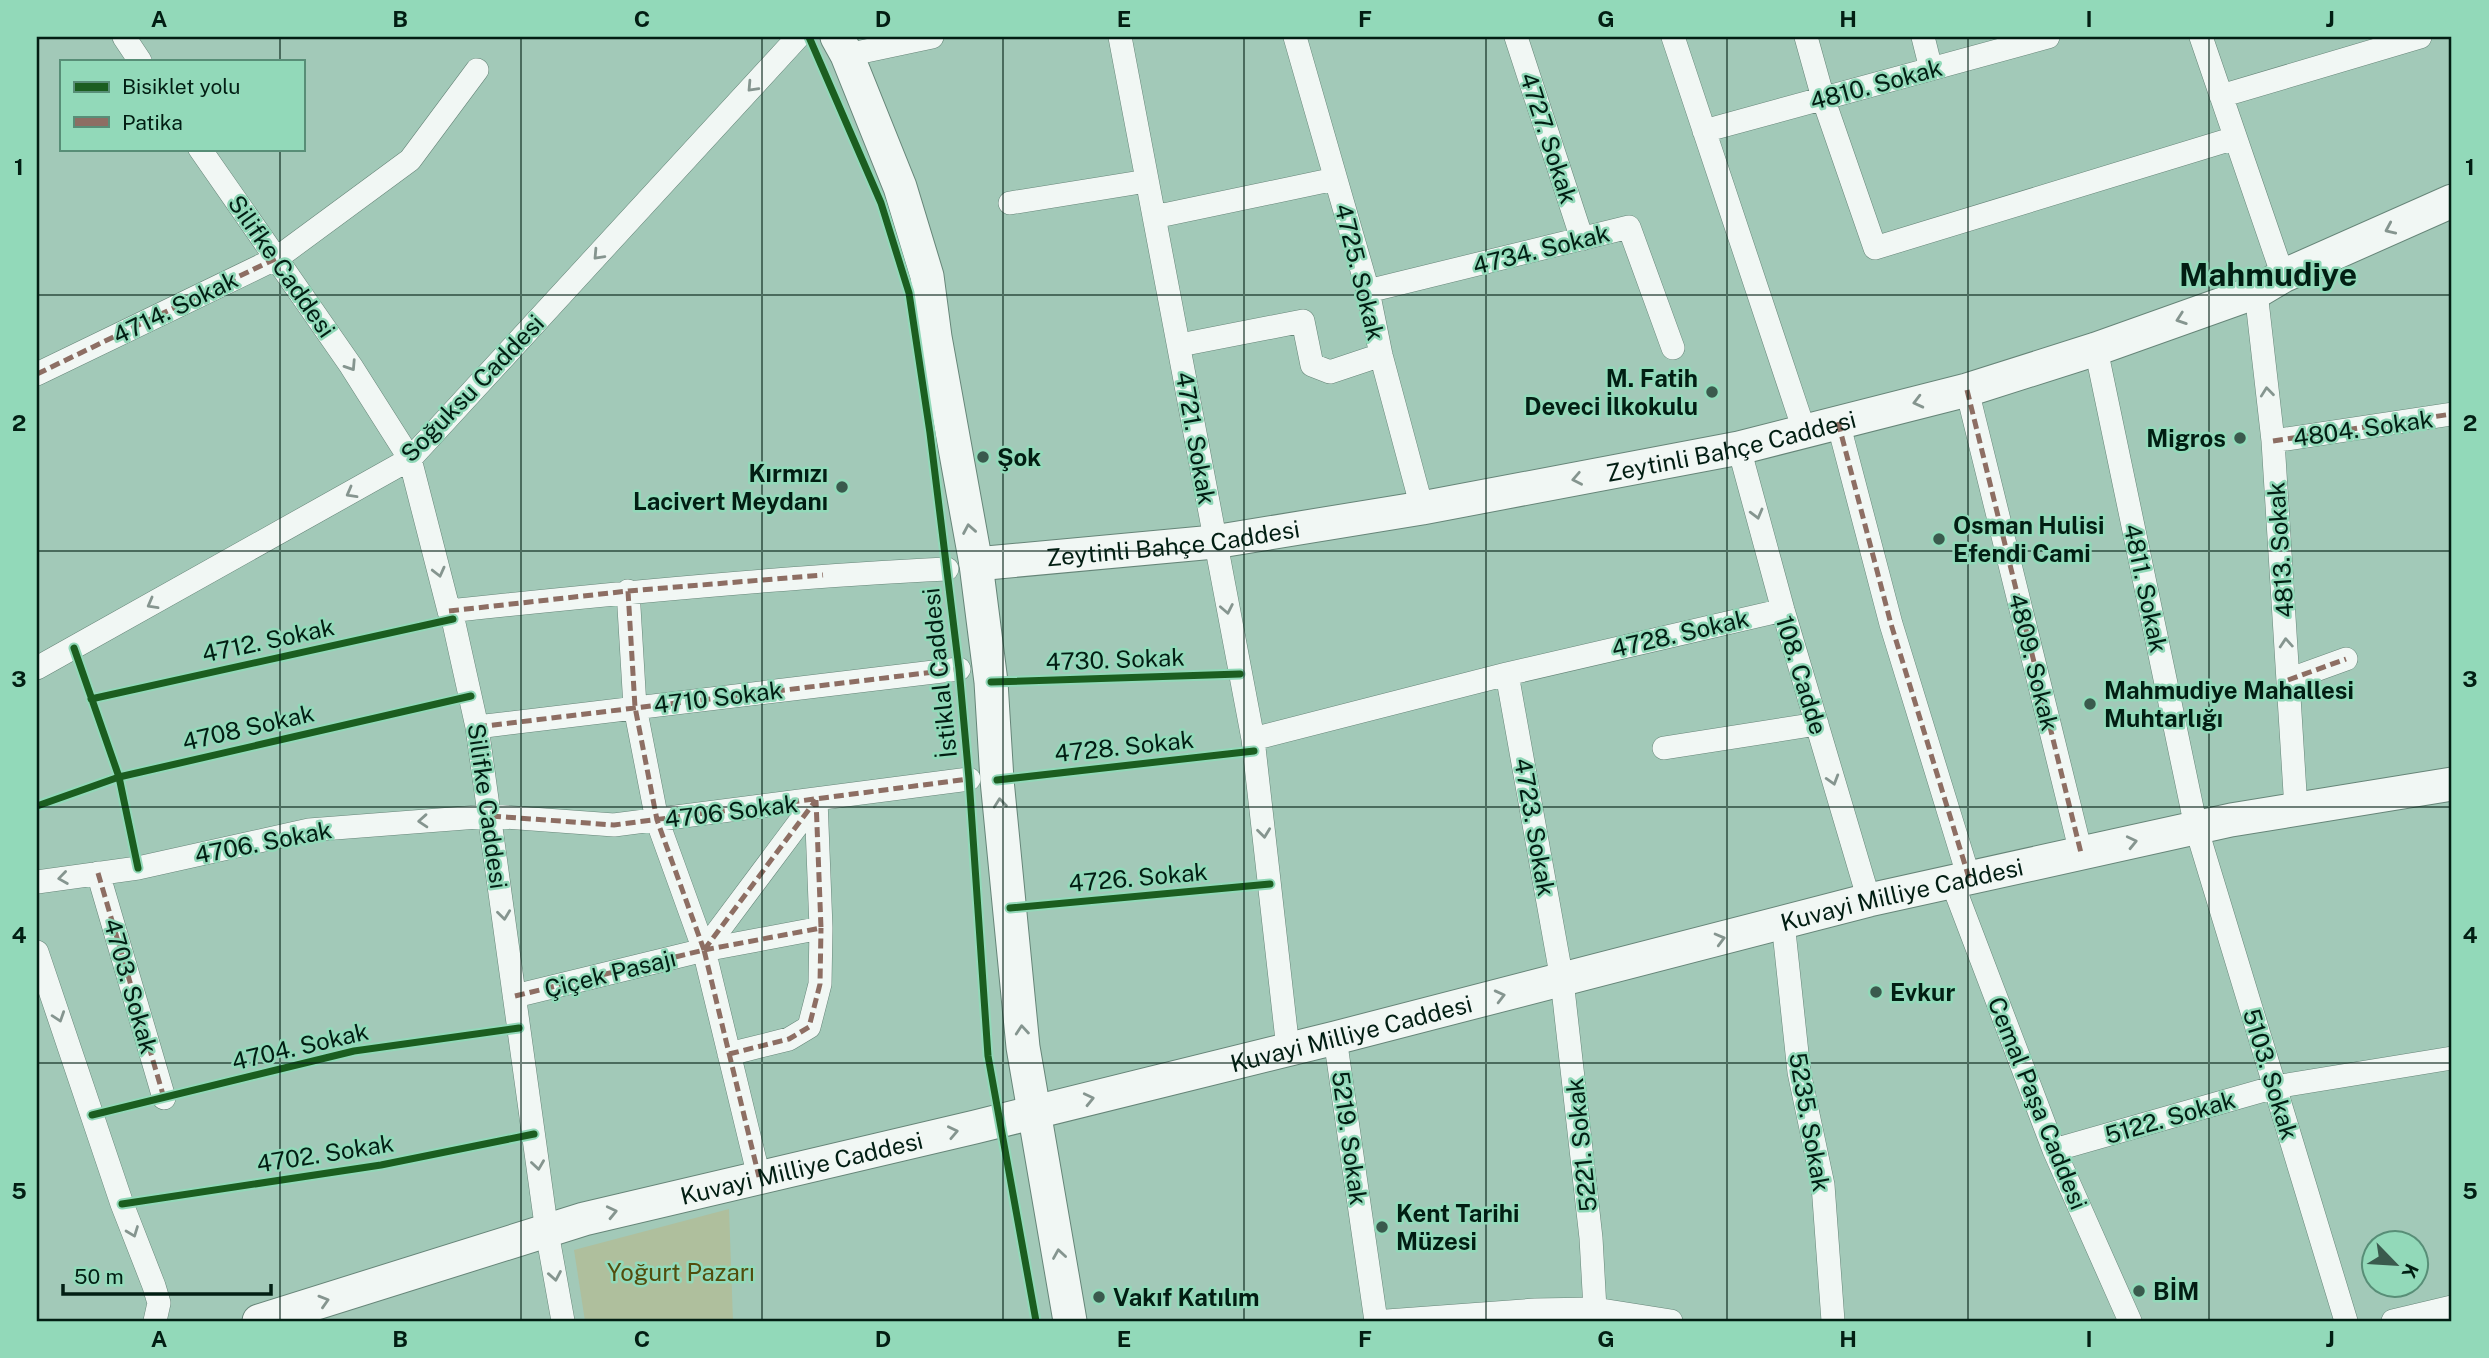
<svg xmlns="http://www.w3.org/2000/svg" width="2489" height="1358" viewBox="0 0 2489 1358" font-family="'Public Sans',sans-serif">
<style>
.green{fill:#afbf9d}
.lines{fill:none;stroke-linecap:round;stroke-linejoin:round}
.street-casing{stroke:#668578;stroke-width:24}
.secondary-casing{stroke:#668578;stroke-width:35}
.street{stroke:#f1f7f4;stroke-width:23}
.secondary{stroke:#f1f7f4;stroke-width:33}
.quiet{stroke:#8d6e63;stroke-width:5;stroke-dasharray:10 5;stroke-linecap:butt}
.cycleway-casing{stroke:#92d9b9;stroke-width:11}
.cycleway{stroke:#1b5e20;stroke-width:7}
.oneway{stroke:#85958f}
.grid{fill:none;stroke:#021e13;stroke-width:2;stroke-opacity:0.55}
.poi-dot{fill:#3a5a4d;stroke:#92d9b9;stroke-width:2.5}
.labels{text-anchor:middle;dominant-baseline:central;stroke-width:5;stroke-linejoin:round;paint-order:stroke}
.street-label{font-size:24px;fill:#021e13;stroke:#92d9b9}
.poi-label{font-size:24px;font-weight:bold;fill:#021e13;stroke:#92d9b9;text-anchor:start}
.park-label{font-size:24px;fill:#524c0d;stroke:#92d9b9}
.district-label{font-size:32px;font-weight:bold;fill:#021e13;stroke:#92d9b9}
.neatline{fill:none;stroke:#021e13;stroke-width:2.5}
.grid-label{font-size:23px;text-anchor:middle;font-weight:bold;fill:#021e13}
</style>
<rect width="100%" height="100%" fill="#a2c9b8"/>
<!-- green -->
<path class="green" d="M729,1209L733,1321H585L574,1250Z"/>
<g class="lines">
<!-- street casing -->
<g class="street-casing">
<path id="street" d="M124,37L140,61
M1120,37L1253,739L1288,1049
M1295,37L1368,291L1381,355L1422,508
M1516,37L1582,239
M1673,37L1804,430
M1806,37L1823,98L1875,248L2235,138
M1923,37L1931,69
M2201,37L2283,276
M847,55L932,37
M2221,96L2420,37
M1704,131L2048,37
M200,149L351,366L410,459L449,611L453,619L477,727L547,1232L563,1321
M1010,203L1147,181
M1154,217L1335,179
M1368,291L1629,227L1673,348
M2256,292L2273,441L2296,809
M1180,345L1303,321L1312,365L1330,372L1381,355
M2096,349L2196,827L2346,1321
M37,374L277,258L410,160L477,70
M1967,390L2081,853
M1838,422L1891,624L1969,878
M2273,441L2452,414
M1739,448L1783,610L1869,900
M628,591L635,707L657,820L704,950
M449,611C615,593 780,577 947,569
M37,668L410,459L798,37
M1507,674L1562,980L1591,1238L1595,1309
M2288,680L2346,659
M477,727L959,669
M1253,739L1507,674L1783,610
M1664,748L1817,724
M98,873L164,1098
M37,882L138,868L309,830L491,816L614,825L969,779
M1952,882L2054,1150L2130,1321
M1783,922L1799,1072L1823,1185L1833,1321
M704,950L821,928L816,800
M704,950L816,800
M37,952L122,1204L154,1286L159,1303L155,1321
M515,996L704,950L759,1177
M1335,1038L1376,1321
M729,1054L789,1039L809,1027L820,984L821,928
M2054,1150L2275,1087L2452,1058
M1387,1321L1535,1310L1595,1309L1671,1321
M2393,1321L2452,1307"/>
</g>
<!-- secondary casing -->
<g class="secondary-casing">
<g id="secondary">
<path d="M837,37L847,55L900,187L927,276L935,337L976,564L991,682L997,780L1023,1047L1070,1321"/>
<path id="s1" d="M976,564L1214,542L1422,508L1739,448L1967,390L2096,349L2256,292L2283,276L2452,201"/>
<path id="s2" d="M259,1321L584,1219L975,1127L1335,1038L1869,900L2231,820L2452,784"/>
</g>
</g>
<!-- street -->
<use href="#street" class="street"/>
<!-- secondary -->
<use href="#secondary" class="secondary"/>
<!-- quiet -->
<path class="quiet" d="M37,374L277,258
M1967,390L2081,853
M1838,422L1891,624L1969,878
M2273,441L2452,414
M628,591L635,707L657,820L704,950
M449,611L628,591L823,575
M2288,680L2346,659
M477,727L959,669
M491,816L614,825L969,779
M98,873L164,1098
M704,950L821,928L816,800
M704,950L816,800
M515,996L704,950L759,1177
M729,1054L789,1039L809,1027L820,984L821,928"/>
<!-- cycleway casing -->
<g class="cycleway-casing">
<path id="cycleway" d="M809,37L881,203L909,293L930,433L959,669L969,779L988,1056L1036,1321
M74,648L119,777L138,868
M991,682L1240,674
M91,699L453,619
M997,780L1254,751
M37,806L119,777L471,696
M1010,908L1270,884
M92,1115L354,1051L519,1028
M122,1204L381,1165L534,1134"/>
</g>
<!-- cycleway -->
<use href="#cycleway" class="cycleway"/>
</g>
<!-- one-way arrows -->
<defs><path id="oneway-chevron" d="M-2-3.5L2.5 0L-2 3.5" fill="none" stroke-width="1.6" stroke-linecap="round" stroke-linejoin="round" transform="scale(1.75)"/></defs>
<g class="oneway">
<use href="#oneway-chevron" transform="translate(752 87) rotate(133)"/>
<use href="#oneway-chevron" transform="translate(2390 229) rotate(156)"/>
<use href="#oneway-chevron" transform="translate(598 255) rotate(133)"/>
<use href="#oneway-chevron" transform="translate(2181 319) rotate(161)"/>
<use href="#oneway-chevron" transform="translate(351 366) rotate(57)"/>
<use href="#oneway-chevron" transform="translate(2267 392) rotate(-96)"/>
<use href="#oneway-chevron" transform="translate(1918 402) rotate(166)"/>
<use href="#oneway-chevron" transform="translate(1577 479) rotate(169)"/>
<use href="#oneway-chevron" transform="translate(351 493) rotate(151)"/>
<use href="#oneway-chevron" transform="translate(1757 514) rotate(75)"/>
<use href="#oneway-chevron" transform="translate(969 529) rotate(-100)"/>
<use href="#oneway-chevron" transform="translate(439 572) rotate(76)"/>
<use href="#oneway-chevron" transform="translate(152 604) rotate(151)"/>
<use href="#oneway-chevron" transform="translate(1227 609) rotate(79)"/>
<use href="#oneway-chevron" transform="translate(2286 643) rotate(-94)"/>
<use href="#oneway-chevron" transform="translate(1833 780) rotate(73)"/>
<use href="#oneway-chevron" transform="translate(1000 803) rotate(-96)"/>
<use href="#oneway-chevron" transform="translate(423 821) rotate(176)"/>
<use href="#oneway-chevron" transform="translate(1264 833) rotate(83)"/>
<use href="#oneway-chevron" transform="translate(2132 842) rotate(-13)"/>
<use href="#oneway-chevron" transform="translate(63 878) rotate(172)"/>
<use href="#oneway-chevron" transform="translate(504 915) rotate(83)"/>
<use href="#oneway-chevron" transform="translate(1720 939) rotate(-15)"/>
<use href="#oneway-chevron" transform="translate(1500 996) rotate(-14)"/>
<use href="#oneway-chevron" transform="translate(59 1017) rotate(71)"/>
<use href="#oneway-chevron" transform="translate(1022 1030) rotate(-95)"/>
<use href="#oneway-chevron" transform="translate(1089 1099) rotate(-13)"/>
<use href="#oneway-chevron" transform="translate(953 1132) rotate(-12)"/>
<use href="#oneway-chevron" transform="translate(538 1165) rotate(82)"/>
<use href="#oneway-chevron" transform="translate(612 1212) rotate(-13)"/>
<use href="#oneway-chevron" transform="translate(133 1232) rotate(69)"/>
<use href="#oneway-chevron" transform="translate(1059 1254) rotate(-99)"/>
<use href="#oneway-chevron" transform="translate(555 1276) rotate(80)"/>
<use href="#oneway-chevron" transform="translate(324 1301) rotate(-17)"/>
</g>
<!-- grid -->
<path class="grid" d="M280,37V61M521,37V1321M762,37V1321M1003,37V1321M1244,37V1321M1486,37V1321M1727,37V1321M1968,37V1321M2209,37V1321M280,149V1321M37,295H2452M37,551H2452M37,807H2452M37,1063H2452"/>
<!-- markers -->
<g class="poi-dot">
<circle cx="1712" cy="392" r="7"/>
<circle cx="2240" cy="438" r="7"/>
<circle cx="983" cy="457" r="7"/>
<circle cx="842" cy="487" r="7"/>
<circle cx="1939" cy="539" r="7"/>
<circle cx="2090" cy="704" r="7"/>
<circle cx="1876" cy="992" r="7"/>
<circle cx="1382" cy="1227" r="7"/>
<circle cx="2139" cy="1291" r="7"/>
<circle cx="1099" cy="1297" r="7"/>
</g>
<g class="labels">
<!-- street labels -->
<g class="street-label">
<text transform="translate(1876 84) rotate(-15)">4810. Sokak</text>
<text transform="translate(1549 138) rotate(72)">4727. Sokak</text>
<text transform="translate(1541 249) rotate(-14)">4734. Sokak</text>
<text transform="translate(282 266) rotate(55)">Silifke Caddesi</text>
<text transform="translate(1360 272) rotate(76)">4725. Sokak</text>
<text transform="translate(175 307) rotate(-26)">4714. Sokak</text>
<text transform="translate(472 388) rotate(-46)">Soğuksu Caddesi</text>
<text transform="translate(2363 428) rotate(-8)">4804. Sokak</text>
<text transform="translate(1196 438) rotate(80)">4721. Sokak</text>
<text stroke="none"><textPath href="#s1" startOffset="765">Zeytinli Bahçe Caddesi</textPath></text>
<text stroke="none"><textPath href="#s1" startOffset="198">Zeytinli Bahçe Caddesi</textPath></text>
<text transform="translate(2280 550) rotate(-94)">4813. Sokak</text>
<text transform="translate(2146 588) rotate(78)">4811. Sokak</text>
<text transform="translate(1680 633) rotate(-13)">4728. Sokak</text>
<text transform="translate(268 640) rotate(-12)">4712. Sokak</text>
<text transform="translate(1115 659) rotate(-2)">4730. Sokak</text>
<text transform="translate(2034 662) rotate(76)">4809. Sokak</text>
<text transform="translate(939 673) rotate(-96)">İstiklal Caddesi</text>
<text transform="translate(1802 675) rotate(73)">108. Cadde</text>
<text transform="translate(718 697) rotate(-7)">4710 Sokak</text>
<text transform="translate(248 727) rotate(-13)">4708 Sokak</text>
<text transform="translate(1124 746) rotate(-6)">4728. Sokak</text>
<text transform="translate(488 806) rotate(82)">Silifke Caddesi</text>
<text transform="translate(731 811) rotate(-7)">4706 Sokak</text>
<text transform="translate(1535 827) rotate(80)">4723. Sokak</text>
<text transform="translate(263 842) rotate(-11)">4706. Sokak</text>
<text transform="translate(1138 877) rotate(-5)">4726. Sokak</text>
<text stroke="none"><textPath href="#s2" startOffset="1698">Kuvayi Milliye Caddesi</textPath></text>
<text transform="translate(610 973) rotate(-14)">Çiçek Pasajı</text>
<text transform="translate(131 986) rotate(74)">4703. Sokak</text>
<text stroke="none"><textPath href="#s2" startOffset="1130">Kuvayi Milliye Caddesi</textPath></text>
<text transform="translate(300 1046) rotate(-13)">4704. Sokak</text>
<text transform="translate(2271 1074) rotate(73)">5103. Sokak</text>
<text transform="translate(2038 1103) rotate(68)">Cemal Paşa Caddesi</text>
<text transform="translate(2170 1117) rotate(-16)">5122. Sokak</text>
<text transform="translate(1810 1122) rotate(80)">5235. Sokak</text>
<text transform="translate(1350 1138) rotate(82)">5219. Sokak</text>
<text transform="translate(1581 1145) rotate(-96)">5221. Sokak</text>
<text transform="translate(325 1153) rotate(-9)">4702. Sokak</text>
<text stroke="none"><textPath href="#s2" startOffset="564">Kuvayi Milliye Caddesi</textPath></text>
</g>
<!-- poi labels -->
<g class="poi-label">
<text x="1698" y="378" text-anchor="end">M. Fatih<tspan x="1698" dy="28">Deveci İlkokulu</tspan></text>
<text x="2226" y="438" text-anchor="end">Migros</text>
<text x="997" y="457">Şok</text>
<text x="828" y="473" text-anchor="end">Kırmızı<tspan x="828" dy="28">Lacivert Meydanı</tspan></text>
<text x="1953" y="525">Osman Hulisi<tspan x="1953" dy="28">Efendi Cami</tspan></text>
<text x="2104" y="690">Mahmudiye Mahallesi<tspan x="2104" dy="28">Muhtarlığı</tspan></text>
<text x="1890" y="992">Evkur</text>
<text x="1396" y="1213">Kent Tarihi<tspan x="1396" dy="28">Müzesi</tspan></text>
<text x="2153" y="1291">BİM</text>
<text x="1113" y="1297">Vakıf Katılım</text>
</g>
<!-- park labels -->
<g class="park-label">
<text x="681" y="1272">Yoğurt Pazarı</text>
</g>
<!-- district labels -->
<g class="district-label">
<text x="2268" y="274">Mahmudiye</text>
</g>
</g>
<!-- border -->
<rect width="2489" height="1358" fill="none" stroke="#92d9b9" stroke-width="77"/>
<!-- legend -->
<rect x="60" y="60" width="245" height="91" fill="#92d9b9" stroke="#588e77" stroke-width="2"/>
<rect x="74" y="82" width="35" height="10" fill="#1b5e20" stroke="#588e77" stroke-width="2"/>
<text x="122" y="94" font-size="21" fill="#021e13">Bisiklet yolu</text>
<rect x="74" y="117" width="35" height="10" fill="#8d6e63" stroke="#588e77" stroke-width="2"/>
<text x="122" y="130" font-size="21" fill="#021e13">Patika</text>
<!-- north arrow -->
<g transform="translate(2395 1264) rotate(115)"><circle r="33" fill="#92d9b9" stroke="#588e77" stroke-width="2"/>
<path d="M0-5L12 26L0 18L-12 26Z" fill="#3a5a4d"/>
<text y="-10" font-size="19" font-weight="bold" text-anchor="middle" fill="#021e13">K</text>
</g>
<!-- scale -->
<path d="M63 1284v10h208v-10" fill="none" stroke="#021e13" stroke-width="3.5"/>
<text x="74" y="1284" font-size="21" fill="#021e13" stroke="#92d9b9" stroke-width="5" paint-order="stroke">50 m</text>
<rect x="38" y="38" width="2412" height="1282" class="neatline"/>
<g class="grid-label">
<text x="159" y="27">A</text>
<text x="400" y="27">B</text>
<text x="642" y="27">C</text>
<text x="883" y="27">D</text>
<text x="1124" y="27">E</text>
<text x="1365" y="27">F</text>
<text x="1606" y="27">G</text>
<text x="1848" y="27">H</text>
<text x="2089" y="27">I</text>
<text x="2330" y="27">J</text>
<text x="19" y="175">1</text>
<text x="2470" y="175">1</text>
<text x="19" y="431">2</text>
<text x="2470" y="431">2</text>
<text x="19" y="687">3</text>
<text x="2470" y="687">3</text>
<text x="19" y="943">4</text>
<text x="2470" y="943">4</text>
<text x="19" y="1199">5</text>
<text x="2470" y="1199">5</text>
<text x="159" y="1347">A</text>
<text x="400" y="1347">B</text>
<text x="642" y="1347">C</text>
<text x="883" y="1347">D</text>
<text x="1124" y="1347">E</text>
<text x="1365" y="1347">F</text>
<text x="1606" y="1347">G</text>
<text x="1848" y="1347">H</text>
<text x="2089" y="1347">I</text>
<text x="2330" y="1347">J</text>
</g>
</svg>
